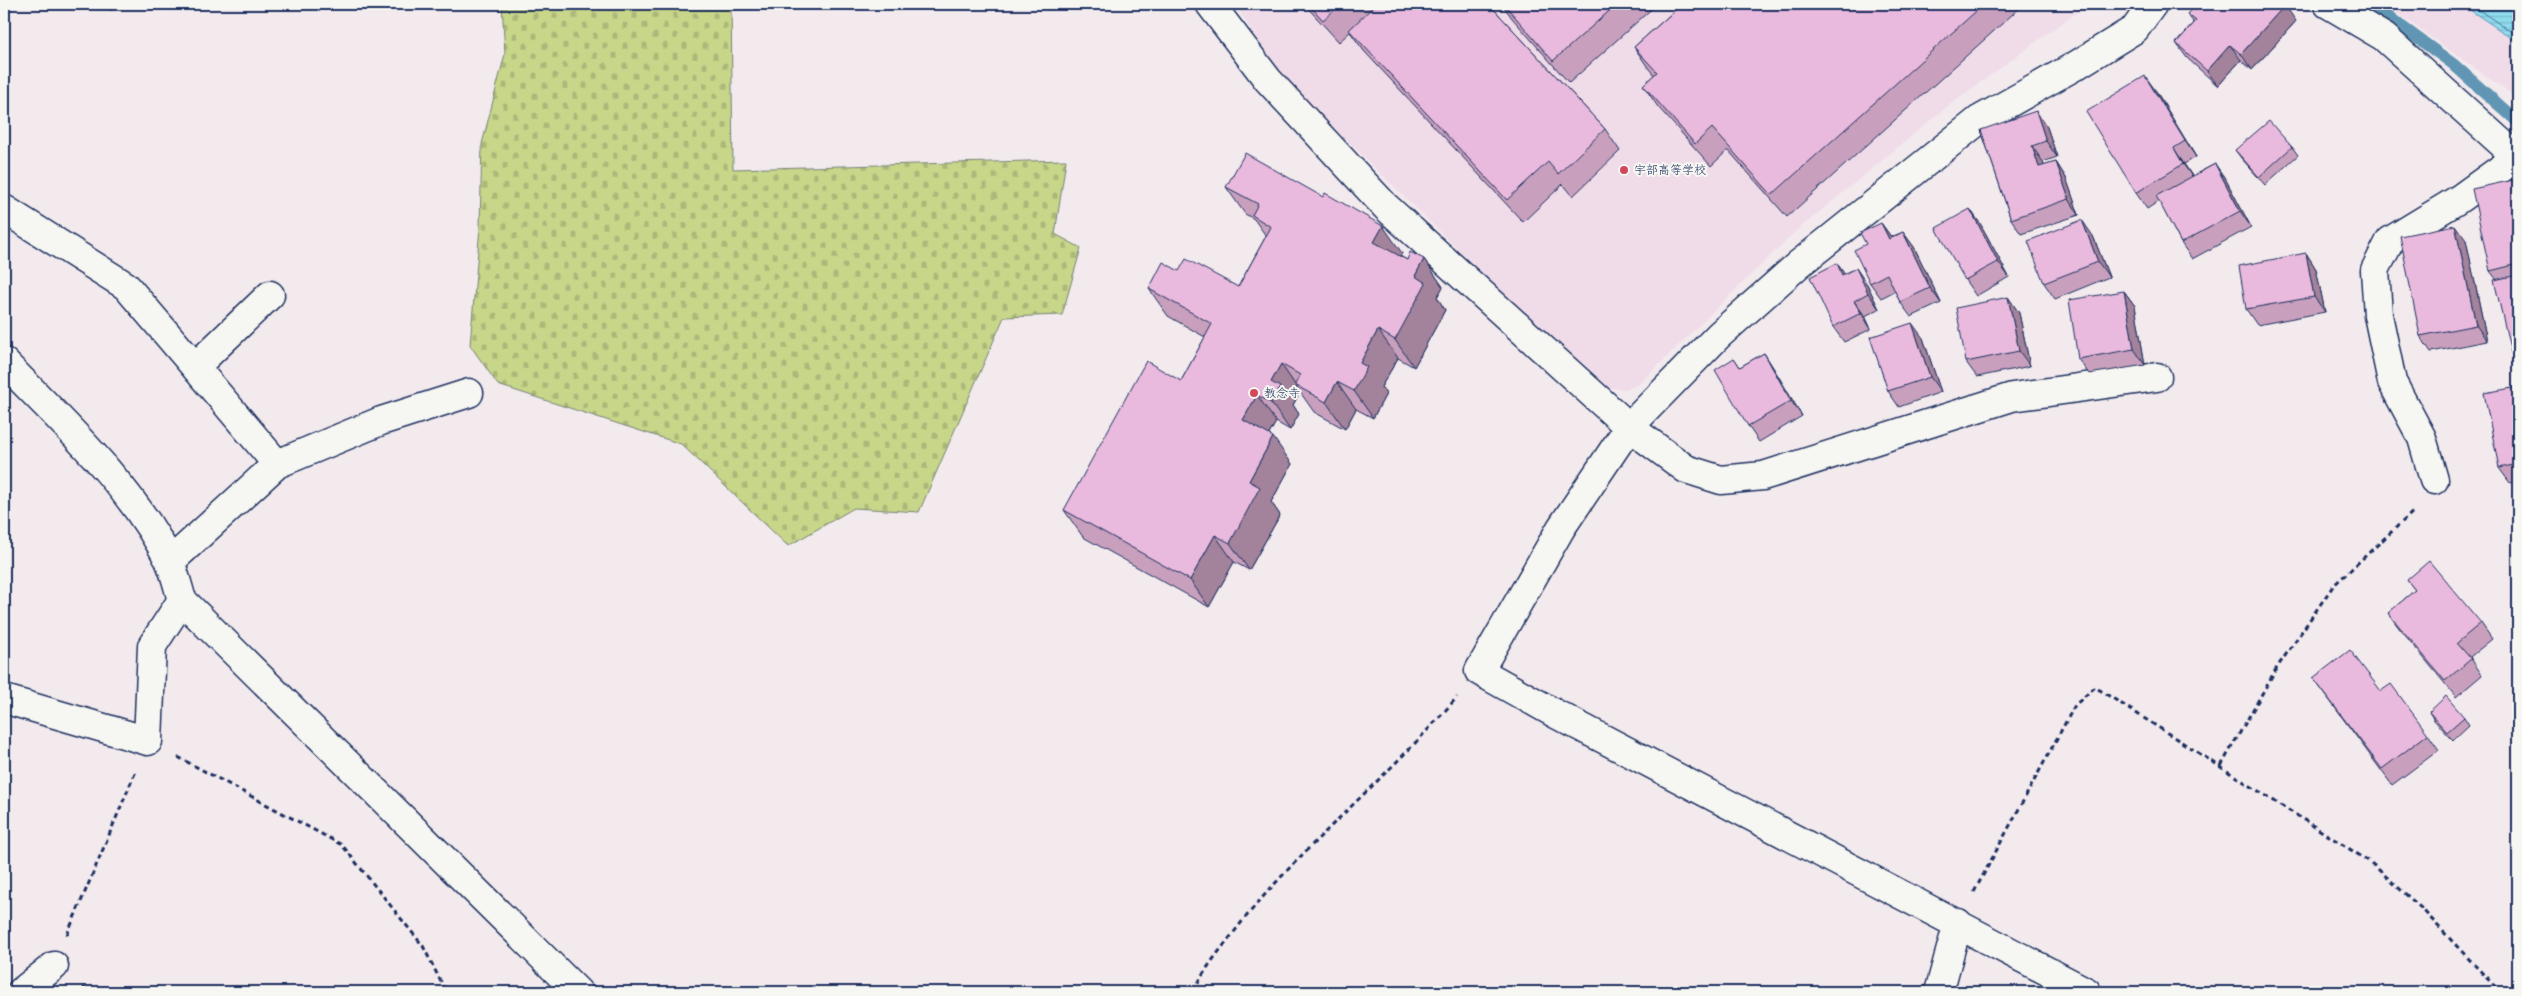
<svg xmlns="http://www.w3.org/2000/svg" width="2522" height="996" viewBox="0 0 2522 996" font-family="'Balsamiq Sans','Klee One',sans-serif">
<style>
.built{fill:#f0dce9}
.cemetery{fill:url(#cemetery-stones);stroke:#728274}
.water{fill:url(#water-rules);stroke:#6096b4}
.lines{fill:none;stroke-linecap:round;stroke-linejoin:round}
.shore{stroke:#497497;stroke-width:1}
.stream{stroke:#6096b4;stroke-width:12}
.minor-casing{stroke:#1b2f5e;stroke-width:31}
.path{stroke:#1b2f5e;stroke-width:3;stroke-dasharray:5 4;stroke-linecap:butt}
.minor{stroke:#f6f6f2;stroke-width:28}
.wall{fill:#c8a0be;stroke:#1b2f5e}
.shaded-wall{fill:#a3829b;stroke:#1b2f5e}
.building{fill:#e9badd;stroke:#1b2f5e}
.poi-dot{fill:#d1495b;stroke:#f6f6f2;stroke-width:2}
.labels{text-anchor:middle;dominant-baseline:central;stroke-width:4;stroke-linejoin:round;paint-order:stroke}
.poi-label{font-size:12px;fill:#1b2f5e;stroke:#f6f6f2;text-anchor:start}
</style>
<defs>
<pattern id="cemetery-stones" width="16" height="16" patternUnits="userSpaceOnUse" patternTransform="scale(1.25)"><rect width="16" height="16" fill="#c8d689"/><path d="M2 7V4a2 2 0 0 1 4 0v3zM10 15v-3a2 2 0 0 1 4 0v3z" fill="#abb879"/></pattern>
<pattern id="water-rules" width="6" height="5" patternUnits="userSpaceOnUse" patternTransform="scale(1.25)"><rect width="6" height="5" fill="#8edbed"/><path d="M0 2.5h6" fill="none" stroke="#7abcce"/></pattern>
</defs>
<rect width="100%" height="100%" fill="#f3eaee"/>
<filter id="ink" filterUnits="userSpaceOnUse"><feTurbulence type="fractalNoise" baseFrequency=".02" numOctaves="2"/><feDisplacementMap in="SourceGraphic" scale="10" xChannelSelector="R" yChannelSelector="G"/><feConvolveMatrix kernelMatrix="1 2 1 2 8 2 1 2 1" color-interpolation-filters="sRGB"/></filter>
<g filter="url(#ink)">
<!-- built -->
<path class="built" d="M1234,4H2088L1947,107L1795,232L1639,384L1626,389L1609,388L1577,366L1285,80Z
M2384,4H2518V99Z"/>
<!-- cemetery -->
<path class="cemetery" d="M502,4H731L733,169L1066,160L1055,234L1081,248L1062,315L1004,317L919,512L854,508L788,546L681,444L498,385L470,345L480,227L482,144L505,54Z"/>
<!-- water -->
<path class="water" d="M2461,4H2518V31L2513,39Z"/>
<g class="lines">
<!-- shore -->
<path class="shore" d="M2470,4L2510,31L2518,29"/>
<!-- stream -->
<path class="stream" d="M2371,4L2453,64L2518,122"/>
<!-- minor casing -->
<g class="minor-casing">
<path id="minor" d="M1210,4L1268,80L1386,207L1629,427L1686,469L1721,480L1763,476L2012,397L2157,377
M2328,4L2384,37L2517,157L2459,199L2390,241L2375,270L2378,315L2392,382L2422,438L2434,480
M4,209L126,286L195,367
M270,295L195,367L277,464
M4,362C63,423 130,484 169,560C175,573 178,587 182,600L578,992
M170,562L277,464L381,421L469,393
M4,699L148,741L152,646L182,600
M21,992L54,966
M1939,992L1958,923
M2087,992L1556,714L1479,671L1561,528L1629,427L1719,335L1799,264L1979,120L2075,66L2135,29L2153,4"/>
</g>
<!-- path -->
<path class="path" d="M178,757L342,845L423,946L446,992
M2221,766L2276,669L2333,586L2415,510
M1974,892L2075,705L2095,687L2370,862L2421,908L2500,992
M67,935L135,773
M83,987L91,992
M1194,992C1205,966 1224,946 1241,923C1306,842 1390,776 1457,697"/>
<!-- minor -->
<use href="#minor" class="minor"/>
</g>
<!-- wall -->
<path class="wall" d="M86,4H114L112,10Z
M1304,4H1489L1605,129L1620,151L1573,196L1563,184L1523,222L1364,51L1350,32L1339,42Z
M1502,4H1657L1569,83L1512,18Z
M1682,4H2024L1787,217L1728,150L1711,166L1658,107L1643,85L1654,75L1649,69L1634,47Z
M2187,14L2296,21L2252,70L2241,60L2218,86L2187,58L2176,43L2194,23Z
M2156,91L2196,157L2184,164L2192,176L2215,164L2226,180L2251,227L2192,259L2181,243L2159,201L2147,209L2136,193Z
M2047,127L2057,157L2043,162L2044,166L2056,162L2066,178L2079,215L2021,234L2011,219L1981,130Z
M2292,147L2298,155L2265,185L2241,158L2235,150Z
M2518,179V369L2513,361L2497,280L2490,271Z
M1226,187L1402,253L1400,256L1407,260L1424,259L1443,287L1437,297L1445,310L1414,367L1398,358L1381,387L1386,394L1373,418L1356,409L1345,429L1314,412L1300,392L1293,405L1299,414L1290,430L1276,422L1269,434L1292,464L1271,502L1280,515L1249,570L1234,562L1209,607L1083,537L1064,510L1181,381L1205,337L1168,316L1149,289L1238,287L1266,236L1254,219L1245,214Z
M1970,209L1981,225L2009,277L1976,296L1965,280Z
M1881,223L1891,237L1903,232L1914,247L1941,303L1911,317L1900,302L1895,291L1881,298L1870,283L1866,244Z
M2093,236L2109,277L2055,299L2044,283Z
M2466,240L2487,341L2431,352L2420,336Z
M2306,253L2316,269L2325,312L2257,325L2246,309Z
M1844,274L1867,284L1879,309L1865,316L1871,329L1844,342L1833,327Z
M2124,291L2135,306L2145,365L2089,374L2078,359Z
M2008,297L2019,313L2030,366L1977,377L1966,362Z
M1923,338L1941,392L1899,407L1888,391Z
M1764,353L1774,369L1802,416L1759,442L1748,426L1734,358L1740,367Z
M2518,387V481L2510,483L2499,468Z
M2407,580L2481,623L2492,639L2470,657L2482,675L2456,697L2399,628L2388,613L2415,590Z
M2313,678L2381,691L2428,734L2439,750L2392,785Z
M2429,712L2464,717L2469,725L2453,740L2434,720Z"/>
<!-- shaded-wall -->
<path class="shaded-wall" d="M108,4H114L112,10Z
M2285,5L2296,21L2252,70L2241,54Z
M2230,45L2241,60L2218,86L2207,71Z
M2145,76L2156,91L2196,157L2185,141Z
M2036,111L2047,127L2057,157L2046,141Z
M2032,146L2043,162L2050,183L2039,167Z
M2174,148L2184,164L2194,179L2183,164Z
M2056,162L2066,178L2079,215L2069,199Z
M2215,164L2226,180L2251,227L2240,211Z
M1970,209L1981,225L2009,277L1998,262Z
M2082,220L2093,236L2109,277L2098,262Z
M1881,223L1892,238L1889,239Z
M2455,225L2466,240L2487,341L2476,325Z
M1383,226L1402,253L1393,269L1374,242Z
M1903,232L1914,247L1941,303L1930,288Z
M2306,253L2316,269L2325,312L2314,297Z
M1424,259L1443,287L1437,297L1445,310L1414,367L1395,340L1415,276Z
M1837,263L1848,279L1842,275Z
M1856,268L1867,284L1879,309L1868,293Z
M2124,291L2135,306L2145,365L2134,349Z
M2008,297L2019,313L2030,366L2019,351Z
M1854,301L1865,316L1871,329L1861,313Z
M1912,323L1923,338L1941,392L1930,377Z
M1378,330L1398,358L1381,387L1386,394L1373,418L1354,391L1360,363Z
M1764,353L1774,369L1802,416L1791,401Z
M1281,364L1300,392L1293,405L1299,414L1290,430L1271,403V382Z
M1337,382L1356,409L1345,429L1326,402Z
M1257,395L1276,422L1262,447L1243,420Z
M1273,437L1292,464L1271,502L1280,515L1249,570L1230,543L1249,481Z
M1215,535L1234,562L1209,607L1190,580Z"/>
<!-- building -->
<path class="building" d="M1308,4H1341L1323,20Z
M1376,4H1489L1605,129L1558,174L1548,162L1507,200L1349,30Z
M1504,4H1617L1553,61Z
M1682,4H1984L1772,195L1712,128L1695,144L1643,85L1657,72L1634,47Z
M2196,4H2283L2285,5L2241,54L2230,45L2207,71L2176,43L2196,21L2187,14Z
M2145,76L2185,141L2174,148L2183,164L2136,193L2086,112Z
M2036,111L2046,141L2032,146L2039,167L2056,162L2069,199L2011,219L1981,130Z
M2269,121L2292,147L2259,177L2235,150Z
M1245,153L1323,197L1325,193L1383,226L1374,242L1407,260L1410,252L1424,259L1415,276L1426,283L1395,340L1378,330L1360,363L1367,367L1354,391L1337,382L1326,402L1295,385L1300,375L1281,364L1271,382L1280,387L1271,403L1257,395L1243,420L1273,437L1249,481L1260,487L1230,543L1215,535L1190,580L1064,510L1146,361L1181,381L1212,324L1149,289L1163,262L1179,271L1186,259L1238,287L1271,227L1252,215L1258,204L1226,187Z
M2215,164L2240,211L2181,243L2156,196Z
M2518,179V264L2490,271L2472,189Z
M1970,209L1998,262L1965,280L1936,228Z
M2082,220L2098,262L2044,283L2028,241Z
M1881,223L1889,239L1903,232L1930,288L1900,302L1887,274L1870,283L1854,250L1866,244L1860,233Z
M2455,225L2476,325L2420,336L2400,236Z
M2306,253L2314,297L2246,309L2239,266Z
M1837,263L1842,275L1856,268L1868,293L1854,301L1861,313L1833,327L1810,277Z
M2518,275V360L2513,361L2494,280Z
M2124,291L2134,349L2078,359L2069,300Z
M2008,297L2019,351L1966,362L1956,308Z
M1912,323L1930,377L1888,391L1870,337Z
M1764,353L1791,401L1748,426L1715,370L1734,358L1740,367Z
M2518,387V464L2499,468L2484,393Z
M2429,561L2481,623L2457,643L2471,659L2445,681L2388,613L2415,590L2407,580Z
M2350,650L2381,691L2391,684L2428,734L2382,769L2313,678Z
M2446,696L2464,717L2447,732L2429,712Z"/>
</g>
<!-- markers -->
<g class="poi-dot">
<circle cx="1624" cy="170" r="5"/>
<circle cx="1254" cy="393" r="5"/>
</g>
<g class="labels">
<!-- poi labels -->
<g class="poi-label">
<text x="1634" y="170">宇部高等学校</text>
<text x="1264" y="393">教念寺</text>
</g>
</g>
<!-- margin -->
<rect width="2522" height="996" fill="none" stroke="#f6f6f2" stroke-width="20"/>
<rect x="10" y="10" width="2502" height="976" fill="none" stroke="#1b2f5e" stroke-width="2" filter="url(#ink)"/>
</svg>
